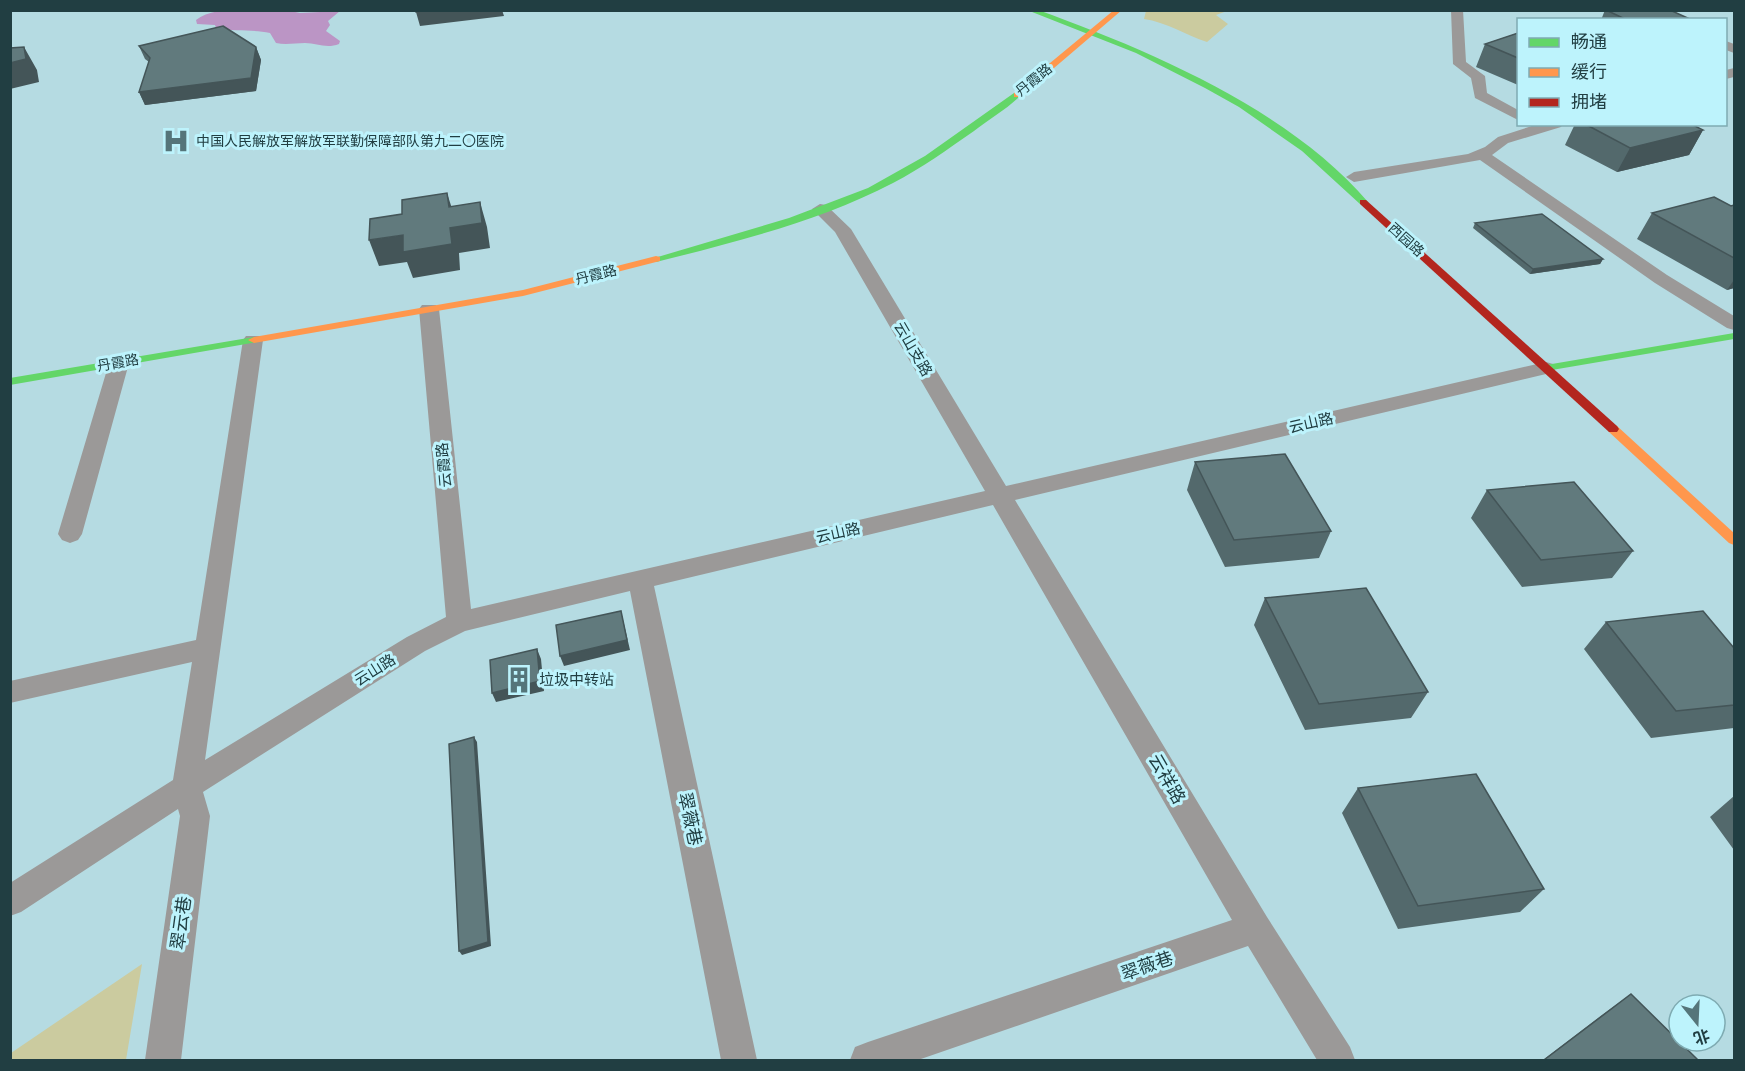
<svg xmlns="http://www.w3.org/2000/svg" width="1745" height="1071" viewBox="0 0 1745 1071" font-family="'Fira Sans Condensed','Noto Sans SC',sans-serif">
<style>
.green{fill:#cbcb9f}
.water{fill:#bb95c5}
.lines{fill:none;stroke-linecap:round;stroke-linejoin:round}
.street{fill:#9b9998;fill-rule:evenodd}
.fast{fill:#63d668;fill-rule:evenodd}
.slow{fill:#ff974d;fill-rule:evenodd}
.jam{fill:#b3261e;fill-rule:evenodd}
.wall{fill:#53696c}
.shaded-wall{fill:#445558}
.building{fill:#617a7d;stroke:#445558;stroke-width:1.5}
.labels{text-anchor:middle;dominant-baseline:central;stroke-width:6;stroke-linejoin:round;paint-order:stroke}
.far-street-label{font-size:14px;fill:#213e42;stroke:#bdf3fc}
.far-poi-label{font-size:14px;fill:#213e42;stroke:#bdf3fc;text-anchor:start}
.street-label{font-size:15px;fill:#213e42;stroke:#bdf3fc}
.poi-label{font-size:15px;fill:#213e42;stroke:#bdf3fc;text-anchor:start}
.near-street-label{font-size:18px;fill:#213e42;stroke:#bdf3fc}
</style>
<rect width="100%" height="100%" fill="#b5dbe2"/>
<!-- green -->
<path class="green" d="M1146,11H1227L1216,15L1228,24L1207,42C1186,35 1166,22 1144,19Z
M142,964L126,1060H11V1053Z"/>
<!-- water -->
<path class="water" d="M286,10L300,13L340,11L328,21L330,25L326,31L340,41L339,44C326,49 317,43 305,43C295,43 286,45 276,43L270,33C253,29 235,32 216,28L215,25L197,24L196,20C216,4 261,11 286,10Z"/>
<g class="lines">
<!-- street -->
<path class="street" d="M1451,10H1463L1466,62L1485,76L1487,93L1518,110V120L1475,98L1471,78L1453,64Z
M1726,41L1734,44V53L1726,50Z
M1734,68V77L1726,79V70Z
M1538,124H1563L1561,127L1508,143L1492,155L1667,275L1734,316V330L1727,328L1655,283L1480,160L1354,182L1346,177L1354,172L1468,154L1485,147L1498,137Z
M820,204L826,205L851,229L1006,486L1546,362L1553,364L1556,368L1553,372L1546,374L1015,500L1267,917L1350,1047L1355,1060H1317L1248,946L918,1060H850L855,1047L868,1042L1232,920L993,505L654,586L757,1060H721L630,591L465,631L425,651L203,792L210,816L181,1060H145L180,816L178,809L21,912L10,916V883L173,780L192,662L10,703V681L196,640L243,340L246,336H260L263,340L205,760L407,637L446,617L419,309L422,305H436L439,309L471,609L985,491L835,232L812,209Z
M119,357L126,359L129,363L82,534L78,540L70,543L62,540L58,534L109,363L112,359Z"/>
<!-- fast -->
<path class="fast" d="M1027,10H1038C1149,50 1290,110 1368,202L1360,204L1302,151L1239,107L1205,88L1136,53Z
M1014,93L1021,95C1007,109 989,119 974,131C948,149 922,168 893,183C820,221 736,242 656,262L651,259L789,218L868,188L925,156Z
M1734,333V339L1546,371L1540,368L1546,365Z
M254,337L258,338V342L10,385V378Z"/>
<!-- slow -->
<path class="slow" d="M1114,10H1122L1020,97H1014V93Z
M656,256L660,257V261L523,296L254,343L248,340L254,337L523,290Z
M1613,425L1617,426L1734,533V545L1729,543L1609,432L1607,429L1609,426Z"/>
<!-- jam -->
<path class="jam" d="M1360,200H1366L1617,426L1619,429L1617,432H1609L1360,204Z"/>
</g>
<!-- wall -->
<path class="wall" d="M1605,10L1692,20H1601Z
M1518,33V85L1476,67L1485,44Z
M139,46L256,47L261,60L256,91L145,105L139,92L149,62L145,59Z
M1575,124H1691L1703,130L1689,155L1617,172L1565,145Z
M1734,205V288L1727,290L1637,239L1652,213Z
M1475,223L1603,259L1600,264L1530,274L1473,228Z
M1195,462L1331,531L1319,558L1225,567L1187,490Z
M1487,490L1633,551L1612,578L1522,587L1471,518Z
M1265,598L1428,692L1411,718L1305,730L1254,625Z
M1606,622L1734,648V728L1651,738L1584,649Z
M1358,788L1544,889L1520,912L1398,929L1342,813Z
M1734,796V850L1710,817Z
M1631,994L1698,1060H1543L1602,1015Z"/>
<!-- shaded-wall -->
<path class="shaded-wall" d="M432,10H502L504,16L420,26L416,12Z
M24,47L37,70L39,82L10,89V63Z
M256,47L261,60L256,91L145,105L139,92Z
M1703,130L1689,155L1617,172L1630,148Z
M447,193L455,218L480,202L487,227L490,248L459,253L460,270L413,278L407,262L379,266L369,240L403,235L449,207Z
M1603,259L1600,264L1530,274L1533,269Z
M1734,280V288L1727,290Z
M621,611L630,650L564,666L560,656Z
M537,649L541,659L544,691L496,702L492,693Z
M474,737L477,742L491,946L462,955L459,951Z"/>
<!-- building -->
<path class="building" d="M416,10H432L416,12Z
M1606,10H1670L1692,20H1627Z
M223,26L256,47L251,78L139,92L150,58L139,46Z
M1518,33V58L1485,44Z
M24,47L26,59L10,63V48Z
M1585,124H1691L1703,130L1630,148Z
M447,193L449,207L480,202L482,223L450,228L452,244L403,252V235L369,240L370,219L402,214V200Z
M1714,197L1731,206L1734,205V258L1652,213Z
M1542,214L1603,259L1533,269L1475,223Z
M1285,454L1331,531L1234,540L1195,462Z
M1574,482L1633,551L1541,560L1487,490Z
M1366,588L1428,692L1319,704L1265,598Z
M621,611L627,640L560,656L556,625Z
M1703,611L1734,648V705L1676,711L1606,622Z
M537,649L540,681L492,693L490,660Z
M474,737L488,942L459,951L449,744Z
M1476,774L1544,889L1418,906L1358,788Z
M1631,994L1698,1060H1544Z"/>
<!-- icons -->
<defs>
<g id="hospital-bare" transform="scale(2.07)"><path d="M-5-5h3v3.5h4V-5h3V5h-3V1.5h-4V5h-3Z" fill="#55757a" stroke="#bdf3fc" stroke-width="2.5" paint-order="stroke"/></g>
<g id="building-bare" transform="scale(2.07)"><path d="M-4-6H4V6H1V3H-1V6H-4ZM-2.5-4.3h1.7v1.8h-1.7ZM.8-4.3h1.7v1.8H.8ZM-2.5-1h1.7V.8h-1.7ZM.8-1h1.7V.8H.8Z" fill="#55757a" stroke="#bdf3fc" stroke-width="2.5" paint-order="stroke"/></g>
</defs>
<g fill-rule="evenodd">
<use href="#hospital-bare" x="176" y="141"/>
<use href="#building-bare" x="519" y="680"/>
</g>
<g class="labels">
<!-- far-street labels -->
<g class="far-street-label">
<text transform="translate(1034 80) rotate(-39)">丹霞路</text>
<text transform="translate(1406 240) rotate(42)">西园路</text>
<text transform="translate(596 275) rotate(-14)">丹霞路</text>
<text transform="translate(118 363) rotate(-10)">丹霞路</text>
</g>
<!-- far-poi labels -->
<g class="far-poi-label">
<text x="196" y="141">中国人民解放军解放军联勤保障部队第九二〇医院</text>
</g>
<!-- street labels -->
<g class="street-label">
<text transform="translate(913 349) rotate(60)">云山支路</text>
<text transform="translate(1311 423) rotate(-13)">云山路</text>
<text transform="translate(444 465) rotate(-95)">云霞路</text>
<text transform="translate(838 533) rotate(-13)">云山路</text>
<text transform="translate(375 670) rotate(-32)">云山路</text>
</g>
<!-- poi labels -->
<g class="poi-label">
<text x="539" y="680">垃圾中转站</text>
</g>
<!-- near-street labels -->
<g class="near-street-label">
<text transform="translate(1167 779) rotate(60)">云祥路</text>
<text transform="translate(690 819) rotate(78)">翠薇巷</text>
<text transform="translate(181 923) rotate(-82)">翠云巷</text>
<text transform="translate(1147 966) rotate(-19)">翠薇巷</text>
</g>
</g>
<!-- border -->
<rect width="1745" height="1071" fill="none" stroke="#213e42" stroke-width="24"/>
<!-- legend -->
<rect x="1517" y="18" width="210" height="108" fill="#bdf3fc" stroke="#7fabb2" stroke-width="1.5"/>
<rect x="1529" y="38" width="30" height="9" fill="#63d668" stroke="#7fabb2" stroke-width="1.5"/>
<text x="1571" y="48" font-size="18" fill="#213e42">畅通</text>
<rect x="1529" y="68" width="30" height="9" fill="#ff974d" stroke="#7fabb2" stroke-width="1.5"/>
<text x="1571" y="78" font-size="18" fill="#213e42">缓行</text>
<rect x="1529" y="98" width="30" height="9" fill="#b3261e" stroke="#7fabb2" stroke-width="1.5"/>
<text x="1571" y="108" font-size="18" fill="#213e42">拥堵</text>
<!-- north arrow -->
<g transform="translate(1697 1023) rotate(162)"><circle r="28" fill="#bdf3fc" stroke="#7fabb2" stroke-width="1.5"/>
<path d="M0-4.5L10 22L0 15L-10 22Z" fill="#55757a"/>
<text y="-9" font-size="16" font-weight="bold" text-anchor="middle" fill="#213e42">北</text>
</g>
</svg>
